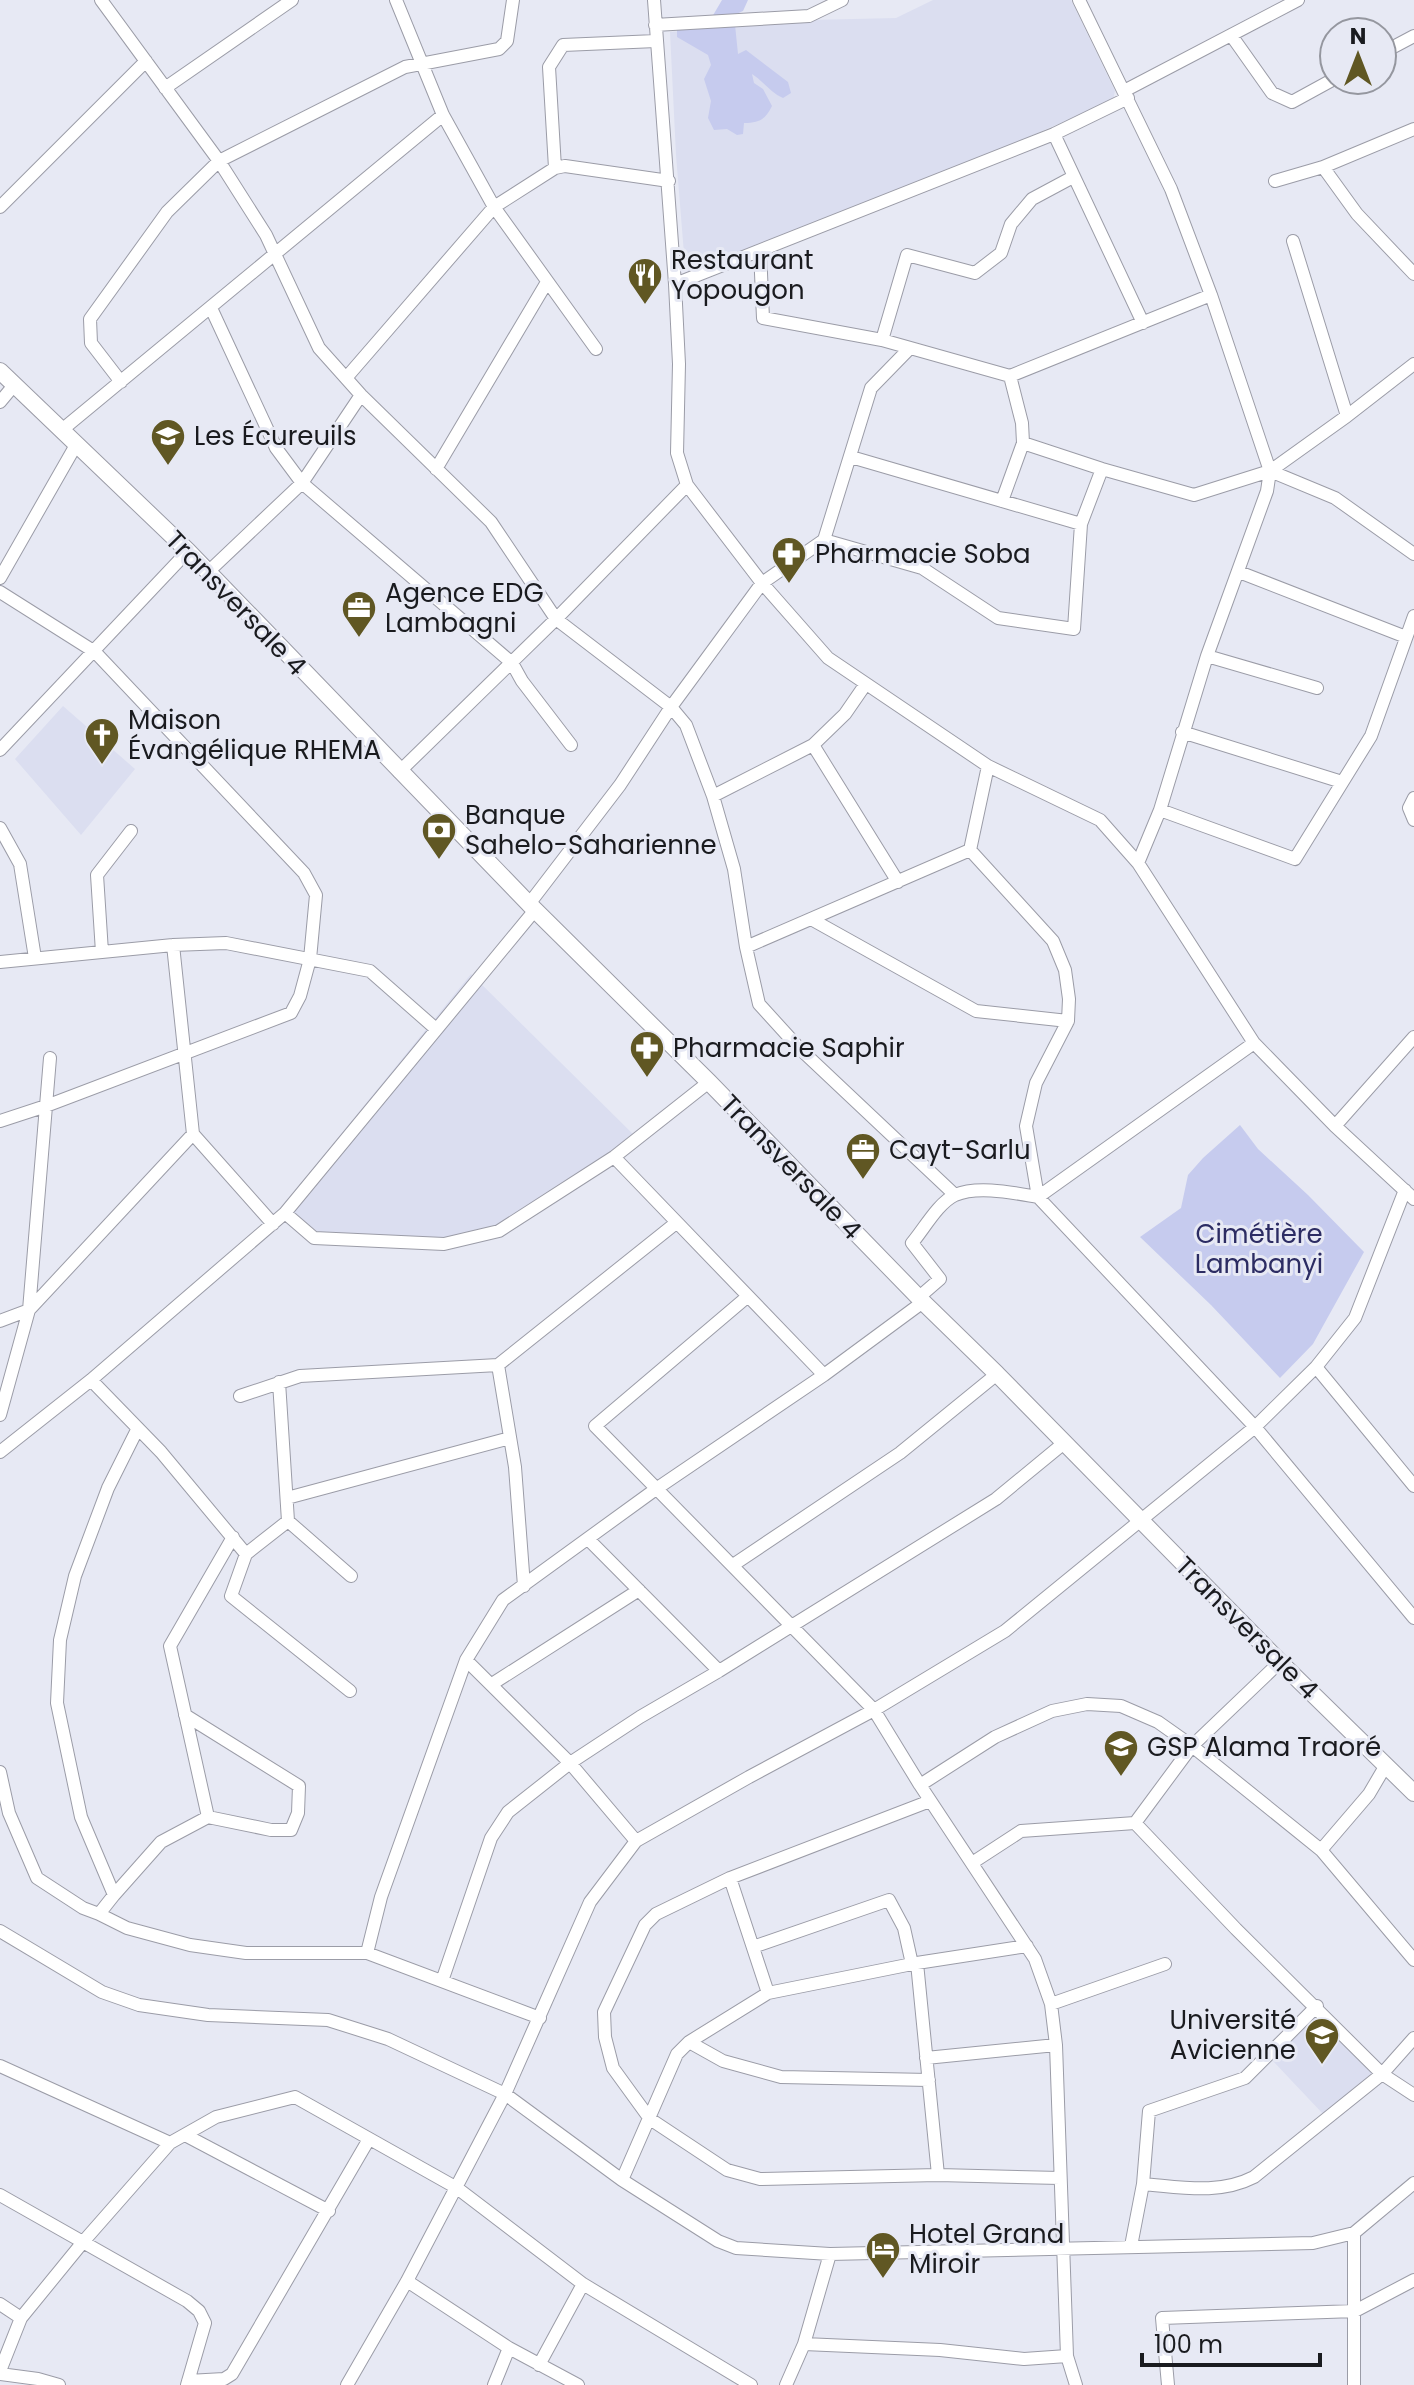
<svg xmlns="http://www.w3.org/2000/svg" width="1414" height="2385" viewBox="0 0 1414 2385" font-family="Poppins,sans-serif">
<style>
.built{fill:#dbdef0}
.green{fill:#c6cbee}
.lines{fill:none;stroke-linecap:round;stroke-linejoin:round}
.minor-casing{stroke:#9b9ca7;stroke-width:14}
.major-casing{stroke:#9b9ca7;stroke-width:18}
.minor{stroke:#fff;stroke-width:12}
.major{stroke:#fff;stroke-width:16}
.labels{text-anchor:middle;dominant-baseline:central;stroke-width:6;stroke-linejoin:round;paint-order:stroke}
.poi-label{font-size:26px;fill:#1a1b1f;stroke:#e7e9f4;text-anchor:start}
.street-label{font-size:26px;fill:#1a1b1f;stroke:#e7e9f4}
.park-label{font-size:26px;fill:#2c2c63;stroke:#e7e9f4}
</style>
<rect width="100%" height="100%" fill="#e7e9f4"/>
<!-- built -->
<path class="built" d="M933,0H1071L1115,91L1113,100L994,152L686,278L676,155L670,32L810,20L896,18Z
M63,706L135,769L81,835L15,759Z
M471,974L637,1138L498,1230L436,1242L320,1233L281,1208Z
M1313,2017L1373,2072L1324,2115L1272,2060Z"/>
<!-- green -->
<path class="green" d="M722,0H748L743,11L734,15L738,54L746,50L788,82L791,93L783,98C771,93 763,81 752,74L754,83L763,89L772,106C765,120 759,123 744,123L743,134L737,135L727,129L714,130L708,118L711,101L704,79L711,65L708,55L677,37V28L712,17Z
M1240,1125L1258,1149L1308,1195L1364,1252L1313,1344L1280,1378L1211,1305L1140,1237L1181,1208L1188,1175L1203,1158Z"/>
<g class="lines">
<!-- minor casing -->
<g class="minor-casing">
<path id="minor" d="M101,0L219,161L266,235L319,348L361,395L491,522L556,619L671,707L686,725L713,796L734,869L746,947L759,1004L799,1048L955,1195
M396,0L443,115L494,207L596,349
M654,0L675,284L679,364L677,453L687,485L762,583L828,658L988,766L1100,820L1138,863L1254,1043L1335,1126L1414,1199
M1079,0L1171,189L1211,295L1270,471
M655,25L809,16L842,0
M1231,35L1272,93L1292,102L1334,79
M1382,53L1414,36
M165,88L292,0
M1124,91L1298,0
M1054,134L1143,323
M1323,167L1357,214L1414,274
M555,168L549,67L563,45L656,41
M1275,181L1323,167L1414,129
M0,207L146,61
M1293,241L1347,416
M760,251L763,318L882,340L1010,376L1211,295
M675,284L1054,134L1128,98
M211,308L276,448L302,483L512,663L522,681L571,745
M882,340L907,255L975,273L1001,253L1011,224L1032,199L1073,177
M346,378L494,207L555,168L565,166L669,181
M121,382L91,343L90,319L167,212L219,161L405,67L499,49L507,41L513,0
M0,402L15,384
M63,429L443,115
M1023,443L1102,469L1194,495L1270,471L1335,498L1414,554
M851,457L1081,524
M436,469L547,282
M1002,501L1023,443L1022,423L1010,376
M824,540L922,568L998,618L1074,629L1081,524L1102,469
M1239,572L1406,637
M207,573L302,483L361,395
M0,578L76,445
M0,592L95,652L304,873L316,895L310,959L300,996L291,1013L46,1106L0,1121
M1207,656L1317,688
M1182,732L1342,782
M813,745L898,882
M0,750L188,551
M399,772L556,619L687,485
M713,796L813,745L845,714L865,685
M1414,798L1409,808L1414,820
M1160,810L1295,859L1371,736L1414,616
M0,828L20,864L35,958
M970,850L1053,941L1065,970L1069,999L1068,1021L1036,1083L1026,1126L1038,1197L1254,1043
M1138,863L1160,810L1207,656L1267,491L1270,471L1347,416L1414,364
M529,904L620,785L671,707L762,583L824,540L871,388L910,348
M811,919L976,1011L1068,1021
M173,945L193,1134L273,1224
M746,947L970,850L988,766
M102,952L97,875L131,831
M0,962L173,945L226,943L370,971L436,1029
M1335,1126L1414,1037
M614,1157L824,1375
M285,1213L314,1238L444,1244L499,1231L614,1157L709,1082
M747,1297L595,1426L874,1710L920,1785L1035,1959L1051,2004L1056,2045L1067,2356L1076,2385
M918,1298L940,1279L912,1243C924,1229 938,1203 955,1195C978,1185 1014,1193 1038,1197L1255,1427L1414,1618
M0,1321L29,1310L193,1134
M498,1365L515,1467L524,1586
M1316,1367L1414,1486
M91,1380L161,1452L246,1554L288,1521
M279,1382L288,1521L351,1576
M240,1396L300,1376L498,1365L676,1223
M0,1415L29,1310L50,1058
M138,1428L108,1488L75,1576L60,1640L57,1703L81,1817L114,1895L99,1914L127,1928L190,1945L246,1953H367L540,2018
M0,1452L91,1380L285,1213L535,910
M287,1498L510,1438
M589,1540L719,1671
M246,1554L231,1596L350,1691
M733,1565L900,1453L997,1374
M466,1660L570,1763L636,1841
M492,1684L639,1590
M0,1772L9,1813L37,1878L83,1908L99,1914
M920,1785L995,1737L1052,1711L1087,1704L1121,1706L1158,1722L1192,1746L1321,1850L1414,1960
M930,1801L730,1878L656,1914L645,1925L604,2012L605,2037L613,2068L650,2119L727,2170L760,2179L938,2175L1060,2178
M208,1817L170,1646L233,1537
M1135,1823L1192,1746L1280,1662
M1321,1850L1369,1794L1386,1765
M972,1863L1021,1831L1135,1823L1236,1929L1382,2074L1414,2095
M730,1878L768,1993
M114,1895L161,1842L208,1817L271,1830H291L298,1813L299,1786L185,1715
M0,1931L102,1992L139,2005L208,2015L328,2020L388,2039L505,2094L622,2180L718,2241L736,2248L830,2254L1313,2243L1354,2233L1414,2183
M753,1947L889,1900L904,1928L912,1964
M367,1953L381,1897L466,1660L503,1600L656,1489L824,1375L923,1302
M917,1963L938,2175
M442,1981L491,1838L508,1812L570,1763L640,1717L719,1671L996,1499L1064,1443
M1051,2004L1165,1964
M689,2042L723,2061L781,2077L929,2080
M926,2058L1056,2045
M0,2066L170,2143
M185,2135L329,2211
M622,2180L677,2054L689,2042L768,1993L917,1963L1027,1946
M1143,2184C1181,2187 1219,2195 1254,2177L1382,2074L1414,2038
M0,2195L187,2301L199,2311L205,2323L187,2385
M1354,2233V2385
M1131,2246L1143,2184L1149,2111L1245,2078L1317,2006
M407,2281L509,2348L578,2385
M0,2304L21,2318
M804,2344L940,2350L1024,2359L1067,2356
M539,2365L583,2284
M0,2371L21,2318L83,2242L170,2143L216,2117L295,2097L457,2188L583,2284L751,2385
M0,2374L38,2379L59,2385
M188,2381L224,2379L232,2374L369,2139
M347,2385L407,2281L505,2094L590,1902L636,1841L749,1777L874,1710L1005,1631L1255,1427L1316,1367L1355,1318L1405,1190
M494,2385L509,2348
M786,2385L804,2344L830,2254
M1168,2385L1162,2318L1355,2311L1414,2280"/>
</g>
<!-- major casing -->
<g class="major-casing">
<path id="major" d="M0,371L188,551L529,904L709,1082L923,1302L997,1374L1280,1662L1414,1793"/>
</g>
<!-- minor -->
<use href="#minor" class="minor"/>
<!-- major -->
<use href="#major" class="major"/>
</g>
<!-- icons -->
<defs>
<g id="restaurant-pin" transform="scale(1.8)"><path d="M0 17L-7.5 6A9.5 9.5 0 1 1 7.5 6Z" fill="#605723" stroke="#e7e9f4"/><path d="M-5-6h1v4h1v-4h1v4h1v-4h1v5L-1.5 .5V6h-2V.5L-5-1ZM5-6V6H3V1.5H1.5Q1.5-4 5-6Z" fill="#fff"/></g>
<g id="school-pin" transform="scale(1.8)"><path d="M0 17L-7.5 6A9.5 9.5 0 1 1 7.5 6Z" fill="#605723" stroke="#e7e9f4"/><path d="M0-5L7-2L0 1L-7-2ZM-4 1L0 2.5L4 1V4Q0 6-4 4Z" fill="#fff"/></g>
<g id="pharmacy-pin" transform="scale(1.8)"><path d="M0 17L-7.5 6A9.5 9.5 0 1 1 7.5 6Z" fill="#605723" stroke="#e7e9f4"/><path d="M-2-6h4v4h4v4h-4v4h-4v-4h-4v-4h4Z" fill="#fff"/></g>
<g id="office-pin" transform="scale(1.8)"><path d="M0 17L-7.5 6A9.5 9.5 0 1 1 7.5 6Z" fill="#605723" stroke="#e7e9f4"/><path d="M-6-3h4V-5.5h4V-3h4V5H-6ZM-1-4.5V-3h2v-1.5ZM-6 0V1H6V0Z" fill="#fff"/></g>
<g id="church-pin" transform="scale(1.8)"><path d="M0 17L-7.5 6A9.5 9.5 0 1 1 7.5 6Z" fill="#605723" stroke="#e7e9f4"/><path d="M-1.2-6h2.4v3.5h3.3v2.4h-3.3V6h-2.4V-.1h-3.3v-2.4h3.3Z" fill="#fff"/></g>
<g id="bank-pin" transform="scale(1.8)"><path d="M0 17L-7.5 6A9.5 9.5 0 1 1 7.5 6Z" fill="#605723" stroke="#e7e9f4"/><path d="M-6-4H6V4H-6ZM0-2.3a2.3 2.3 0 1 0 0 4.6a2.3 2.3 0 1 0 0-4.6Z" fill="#fff"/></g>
<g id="university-pin" transform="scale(1.8)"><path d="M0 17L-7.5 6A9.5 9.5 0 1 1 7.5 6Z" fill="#605723" stroke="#e7e9f4"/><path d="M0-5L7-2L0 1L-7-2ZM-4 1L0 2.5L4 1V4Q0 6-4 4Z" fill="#fff"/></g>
<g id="hotel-pin" transform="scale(1.8)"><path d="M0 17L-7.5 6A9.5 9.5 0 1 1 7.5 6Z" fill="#605723" stroke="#e7e9f4"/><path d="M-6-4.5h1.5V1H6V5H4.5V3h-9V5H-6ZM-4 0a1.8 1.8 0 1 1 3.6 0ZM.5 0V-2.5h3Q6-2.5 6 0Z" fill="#fff"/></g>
</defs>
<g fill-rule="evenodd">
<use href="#restaurant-pin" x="645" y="275"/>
<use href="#school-pin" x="168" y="436"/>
<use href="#pharmacy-pin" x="789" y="554"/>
<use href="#office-pin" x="359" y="608"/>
<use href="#church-pin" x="102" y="735"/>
<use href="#bank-pin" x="439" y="830"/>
<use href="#pharmacy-pin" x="647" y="1048"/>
<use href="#office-pin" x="863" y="1150"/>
<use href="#school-pin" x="1121" y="1747"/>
<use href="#university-pin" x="1322" y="2035"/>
<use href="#hotel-pin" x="883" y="2249"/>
</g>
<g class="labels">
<!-- poi labels -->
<g class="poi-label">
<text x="671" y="260">Restaurant<tspan x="671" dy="30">Yopougon</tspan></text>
<text x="194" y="436">Les Écureuils</text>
<text x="815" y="554">Pharmacie Soba</text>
<text x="385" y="593">Agence EDG<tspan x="385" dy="30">Lambagni</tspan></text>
<text x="128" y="720">Maison<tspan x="128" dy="30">Évangélique RHEMA</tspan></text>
<text x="465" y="815">Banque<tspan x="465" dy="30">Sahelo-Saharienne</tspan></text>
<text x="673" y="1048">Pharmacie Saphir</text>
<text x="889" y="1150">Cayt-Sarlu</text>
<text x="1147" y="1747">GSP Alama Traoré</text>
<text x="1296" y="2020" text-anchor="end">Université<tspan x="1296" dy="30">Avicienne</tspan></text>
<text x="909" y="2234">Hotel Grand<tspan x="909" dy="30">Miroir</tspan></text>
</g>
<!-- street labels -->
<g class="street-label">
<text transform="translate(236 603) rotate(46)">Transversale 4</text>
<text transform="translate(791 1167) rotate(46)">Transversale 4</text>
<text transform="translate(1247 1628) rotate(45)">Transversale 4</text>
</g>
<!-- park labels -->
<g class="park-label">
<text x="1259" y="1234">Cimétière<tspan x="1259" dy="30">Lambanyi</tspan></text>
</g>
</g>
<!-- north arrow -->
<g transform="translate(1358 56)"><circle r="38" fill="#e7e9f4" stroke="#95979f" stroke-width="2"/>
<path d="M0-6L14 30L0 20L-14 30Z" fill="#605723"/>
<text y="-12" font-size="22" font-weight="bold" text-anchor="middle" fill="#1a1b1f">N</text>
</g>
<!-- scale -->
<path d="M1142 2353v12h178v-12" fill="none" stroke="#1a1b1f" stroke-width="4"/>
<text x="1154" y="2353" font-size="24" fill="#1a1b1f" stroke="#e7e9f4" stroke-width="6" paint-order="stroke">100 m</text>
</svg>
